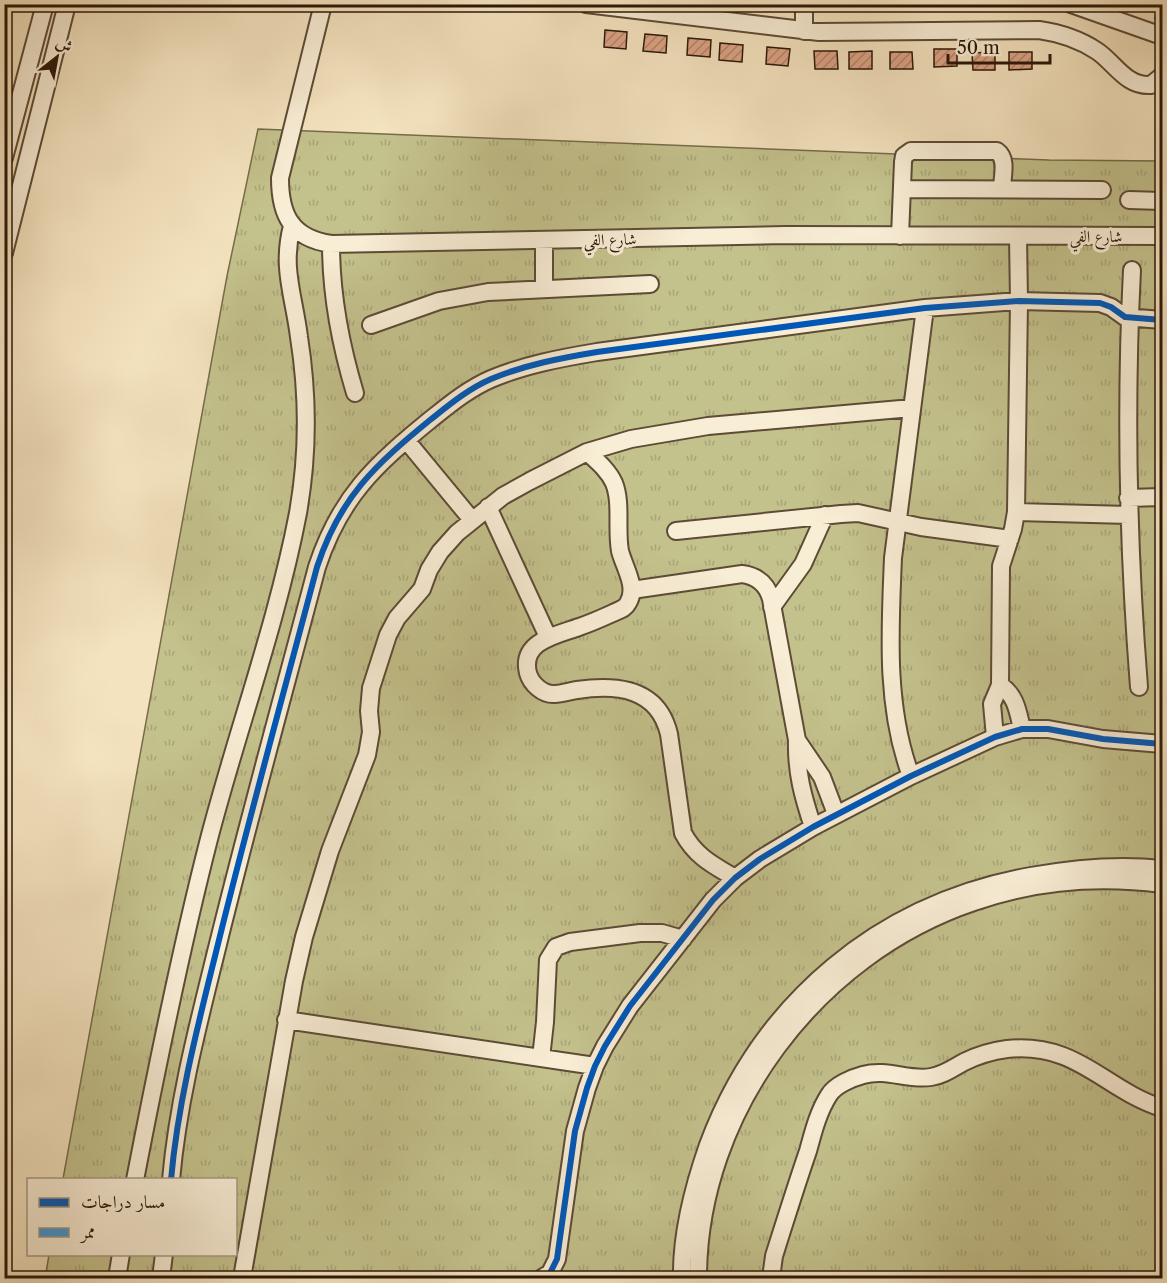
<svg xmlns="http://www.w3.org/2000/svg" width="1167" height="1283" viewBox="0 0 1167 1283" font-family="'Libre Caslon Text',Amiri,serif">
<style>
.grass{fill:url(#grass-tufts);stroke:#776c4a;stroke-width:1.5}
.building{fill:url(#building-hatch);stroke:#2b1809;stroke-width:1.5}
.lines{fill:none;stroke-linecap:round;stroke-linejoin:round}
.minor-casing{stroke:#5d4b36;stroke-width:20}
.path{stroke:#2b1809;stroke-width:2;stroke-dasharray:4.5 3;stroke-linecap:butt}
.minor{stroke:#f8edd5;stroke-width:16}
.quiet{stroke:#3d9add;stroke-width:4.5;stroke-dasharray:9 4.5;stroke-linecap:butt}
.cycleway-casing{stroke:#f8edd5;stroke-width:10}
.cycleway{stroke:#0057b8;stroke-width:6}
.labels{text-anchor:middle;dominant-baseline:central;stroke-width:6;stroke-linejoin:round;paint-order:stroke}
.street-label{font-size:16px;fill:#2b1809;stroke:#f8edd5}
</style>
<defs>
<pattern id="grass-tufts" width="24" height="20" patternUnits="userSpaceOnUse" patternTransform="scale(1.5)"><rect width="24" height="20" fill="#c3c18c"/><path d="M3 7l-1-3M5 7V3M7 7l1-3M15 17l-1-3M17 17v-4M19 17l1-3" fill="none" stroke="#a8a577"/></pattern>
<pattern id="building-hatch" width="6" height="6" patternUnits="userSpaceOnUse" patternTransform="scale(1.5)"><rect width="6" height="6" fill="#dca385"/><path d="M-1 1l2-2M0 6l6-6M5 7l2-2" fill="none" stroke="#b3846b"/></pattern>
</defs>
<rect width="100%" height="100%" fill="#f4e3bf"/>
<filter id="stains"><feTurbulence type="fractalNoise" baseFrequency=".00333" numOctaves="4"/><feColorMatrix values="0 0 0 0 .2 0 0 0 0 .09 0 0 0 0 .02 0 0 0 .5 -.17"/></filter>
<radialGradient id="worn" r=".72"><stop offset=".6" stop-color="#630" stop-opacity="0"/><stop offset="1" stop-color="#630" stop-opacity=".3"/></radialGradient>
<!-- grass -->
<path class="grass" d="M258,129L1049,160L1162,161V1278H45L49,1255L236,1254V1180L63,1179L227,276Z"/>
<!-- building -->
<path class="building" d="M605,30L627,32L626,49L604,47Z
M645,34L667,36L666,53L643,51Z
M688,38L711,40L710,57L687,55Z
M720,43L743,45L742,62L719,60Z
M767,47L790,49L788,66L766,64Z
M934,49H957V66L934,67Z
M814,51H837L838,69H815Z
M872,51V69H849V52Z
M890,52H912L913,69H890Z
M995,52V70H973L972,53Z
M1009,52H1032V69L1009,70Z"/>
<g class="lines">
<!-- minor casing -->
<g class="minor-casing">
<path id="minor" d="M323,4L280,178C280,216 292,238 331,244L785,235L1162,236
M586,4L819,32L1039,30C1060,33 1079,39 1097,51C1115,63 1126,87 1151,85L1162,76
M804,4V31
M1071,4L1162,36
M4,158L45,4
M902,189L1102,190
M1129,200L1162,201
M900,236L903,162L904,156L911,151H997C1008,159 1002,177 1002,189
M331,244C331,296 340,343 355,393
M4,253L67,4
M1132,270C1125,409 1128,548 1139,687
M544,287V240
M371,325L439,301L488,292L650,284
M406,440L472,520
M587,452C597,461 608,470 614,483C622,503 616,529 620,551C624,567 638,587 628,603C625,609 619,610 613,613C602,618 591,623 579,627C557,635 520,641 528,673C531,684 543,695 555,694C562,694 570,691 577,690C617,684 658,688 669,734L683,833C695,856 713,865 735,878
M1128,498L1162,497
M488,507L548,637
M1016,512L1129,515
M676,531L841,514L858,513L921,527L1010,539
M632,590L742,574C757,576 767,584 771,599L797,740C796,772 803,797 813,827
M772,607L803,564L825,515
M1000,685C1016,695 1018,712 1022,729
M995,737L992,704L1000,685L1001,566L1013,529L1016,512L1019,301L1018,236
M797,740L822,777L836,814
M911,776C885,707 890,630 893,558L925,308
M286,1020L595,1066
M541,1058L545,1022L548,960L556,947L570,942L640,933H662L683,939
M135,1180C157,1066 180,952 209,839C237,731 277,623 298,513C308,456 308,394 299,337C294,296 281,268 292,226
M171,1180C178,1100 199,1021 218,944C249,818 284,692 317,567C340,497 375,465 430,420C449,405 468,389 491,379C524,365 561,358 597,352L925,308L1019,301L1100,303L1111,307L1125,317L1162,320
M117,1278L121,1254
M161,1278L164,1254
M242,1278L294,981L304,937L330,851L367,755L371,732L369,711L371,688L388,635L397,618L422,589L429,570L440,552L457,533L503,496L530,481L587,452L631,439L708,426L912,408
M542,1278L550,1273L557,1259L575,1131L587,1088L595,1066L605,1046L630,1006L713,900L735,878L760,859L813,827L911,776L995,737L1022,729H1048L1103,739L1162,744
M682,1278C681,1233 693,1188 708,1145C762,1001 880,903 1031,876C1075,868 1118,864 1162,869
M698,1278C698,1112 816,955 974,902C1034,881 1099,876 1162,884
M771,1278L774,1256C785,1221 796,1186 808,1151C813,1133 818,1112 829,1095C835,1085 852,1078 863,1075C887,1068 908,1081 931,1077C944,1075 953,1068 964,1062C978,1055 992,1051 1007,1049C1078,1042 1103,1089 1162,1108"/>
</g>
<!-- path -->
<path class="path" d="M1155,19L1160,4"/>
<!-- minor -->
<use href="#minor" class="minor"/>
<!-- quiet -->
<path class="quiet" d="M4,5L5,4"/>
<!-- cycleway casing -->
<g class="cycleway-casing">
<path id="cycleway" d="M171,1180C178,1100 199,1021 218,944C249,818 284,692 317,567C340,497 375,465 430,420C449,405 468,389 491,379C524,365 561,358 597,352L925,308L1019,301L1100,303L1111,307L1125,317L1162,320
M542,1278L550,1273L557,1259L575,1131L587,1088L595,1066L605,1046L630,1006L713,900L735,878L760,859L813,827L911,776L995,737L1022,729H1048L1103,739L1162,744"/>
</g>
<!-- cycleway -->
<use href="#cycleway" class="cycleway"/>
</g>
<g class="labels">
<!-- street labels -->
<g class="street-label">
<text x="1096" y="236">شارع الفي</text>
<text transform="translate(610 239) rotate(-1)">شارع الفي</text>
</g>
</g>
<!-- margin -->
<rect width="1167" height="1283" fill="none" stroke="#f4e3bf" stroke-width="24"/>
<rect x="6" y="6" width="1155" height="1271" fill="none" stroke="#2b1809" stroke-width="3"/>
<rect x="12" y="12" width="1143" height="1259" fill="none" stroke="#2b1809" stroke-width="1.5"/>
<!-- legend -->
<rect x="27" y="1178" width="210" height="78" fill="#f8edd5" stroke="#a69883" stroke-width="1.5"/>
<rect x="39" y="1198" width="30" height="9" fill="#0057b8" stroke="#a69883" stroke-width="1.5"/>
<text x="81" y="1208" font-size="18" fill="#2b1809">مسار دراجات</text>
<rect x="39" y="1228" width="30" height="9" fill="#3d9add" stroke="#a69883" stroke-width="1.5"/>
<text x="81" y="1238" font-size="18" fill="#2b1809">ممر</text>
<!-- north arrow -->
<g transform="translate(57 57) rotate(31)" stroke="#f8edd5" stroke-width="4.5" paint-order="stroke">
<path d="M0-4.5L10 22L0 15L-10 22Z" fill="#2b1809"/>
<text y="-9" font-size="16" font-weight="bold" text-anchor="middle" fill="#2b1809">ش</text>
</g>
<!-- scale -->
<path d="M948 54v9h102v-9" fill="none" stroke="#2b1809" stroke-width="3"/>
<text x="957" y="54" font-size="18" fill="#2b1809" stroke="#f8edd5" stroke-width="4.5" paint-order="stroke">50 m</text>
<rect width="100%" height="100%" filter="url(#stains)"/>
<rect width="100%" height="100%" fill="url(#worn)"/>
</svg>
